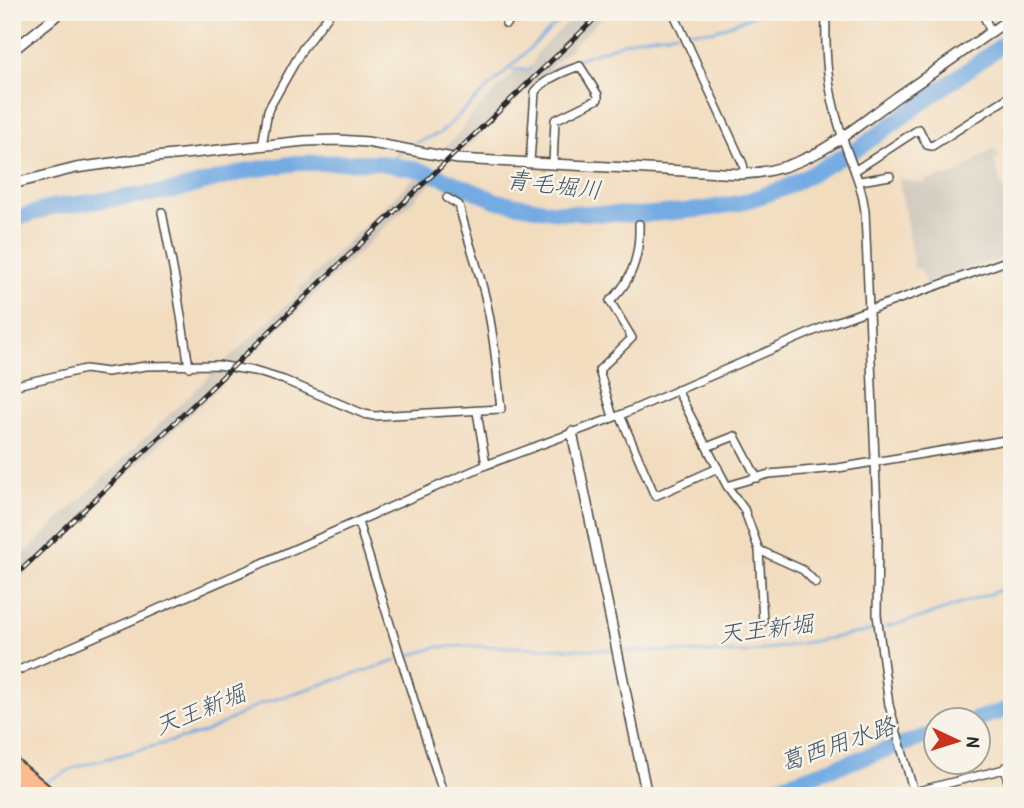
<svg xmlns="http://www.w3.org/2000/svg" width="1024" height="808" viewBox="0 0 1024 808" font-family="'Patrick Hand','Klee One',sans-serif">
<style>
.industrial{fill:#cbc3b8}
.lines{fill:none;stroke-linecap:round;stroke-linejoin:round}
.stream{stroke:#74abe3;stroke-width:2.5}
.river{stroke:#74abe3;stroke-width:16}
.minor-casing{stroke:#494641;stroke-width:10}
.tertiary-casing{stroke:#494641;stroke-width:12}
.primary-casing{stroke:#494641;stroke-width:14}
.minor{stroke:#fff;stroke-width:7}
.tertiary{stroke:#fff;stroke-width:9}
.primary{stroke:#fbbb8d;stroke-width:10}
.rail-casing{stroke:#2b2b2b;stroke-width:5}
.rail{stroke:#f7f3e8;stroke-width:2.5;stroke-dasharray:8;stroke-linecap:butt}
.labels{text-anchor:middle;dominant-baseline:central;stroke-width:5;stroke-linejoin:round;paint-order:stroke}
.water-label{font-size:24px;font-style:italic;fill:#45586b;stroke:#f7f3e8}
</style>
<rect width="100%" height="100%" fill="#f7f3e8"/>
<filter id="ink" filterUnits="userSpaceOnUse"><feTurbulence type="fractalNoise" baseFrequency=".0143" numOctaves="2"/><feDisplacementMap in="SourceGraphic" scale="14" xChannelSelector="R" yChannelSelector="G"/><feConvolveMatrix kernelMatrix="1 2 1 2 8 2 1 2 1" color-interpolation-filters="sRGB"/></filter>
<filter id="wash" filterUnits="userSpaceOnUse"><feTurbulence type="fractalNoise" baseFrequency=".00686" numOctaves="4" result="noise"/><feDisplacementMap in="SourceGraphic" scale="28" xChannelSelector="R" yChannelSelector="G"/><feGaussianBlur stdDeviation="1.57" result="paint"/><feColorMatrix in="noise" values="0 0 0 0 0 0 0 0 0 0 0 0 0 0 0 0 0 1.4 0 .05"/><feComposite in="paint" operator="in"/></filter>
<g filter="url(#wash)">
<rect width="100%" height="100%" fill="#f2dcbe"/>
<!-- industrial -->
<path class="industrial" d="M579,12H608L460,154L441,151L462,130L467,120L513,73L526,70L532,65L537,52Z
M994,148L1000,158L994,161L1012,214V254L925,284L921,268L914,269L899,178L925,184L926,179H935L940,176H953Z
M414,178L432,182L241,365L223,364L301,291L299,289Z
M218,368L236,370L12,586V565Z"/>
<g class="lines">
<!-- stream -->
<path class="stream" d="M685,31H714L762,12
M512,70L530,69
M544,75L563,64L638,38L677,33
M406,147L440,133L569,12
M387,164L401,151
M886,627L926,616L1012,586
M623,651L746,653L871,631
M405,657L438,647L472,646L613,650
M44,783L76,767L206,732L260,704L396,661
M19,796L28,791"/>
<!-- river -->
<path class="river" d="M12,220L52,207L173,191L252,170L296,163L375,162L416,169L441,177L497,201L556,212L642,215L706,209L740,203L785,188L862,146L1012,38
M974,720L1012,708
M751,796L936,733"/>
</g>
</g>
<g filter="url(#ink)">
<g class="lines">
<!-- minor casing -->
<g class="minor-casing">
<path id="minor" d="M673,12L743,164L745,174
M826,12C825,56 827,87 840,129C848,159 861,179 865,211L878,536L877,615L889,705L915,796
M982,12L991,32
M506,24L518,12
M262,146L268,110L303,48L331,12
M530,162L535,92C544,79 565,71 580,66L598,95V99L555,120L553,163
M856,170L919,129L927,145L932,146L1012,95
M860,181L890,176
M162,212L176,284L189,367
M12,386L85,369L107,372L146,366L218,365L254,371L284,380L364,414L374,416L501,409C497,375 495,339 487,305C480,271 467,239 459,205L447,198
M677,390L727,486L769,474L838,468L1012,439
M477,412L486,465
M620,415L655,496L718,468
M613,417L599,370L632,338L610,301C633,281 640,253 639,224
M707,447L735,436L757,478
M727,486L744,509L759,550L763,622
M358,522L444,796
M759,550L803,570L816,583
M12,673L486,465L623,414L835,322L1012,259
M1005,767L1011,796
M875,796L914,792L1012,767"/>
</g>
<!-- tertiary casing -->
<g class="tertiary-casing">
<path id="tertiary" d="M12,51L61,12
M12,184L76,168L155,157L305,141L338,140L367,142L458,159L741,174C807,172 847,133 897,97C935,71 974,44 1012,17
M572,432L647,796"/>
</g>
<!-- primary casing -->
<g class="primary-casing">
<path id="primary" d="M12,762L53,796
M12,774L39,796"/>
</g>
<!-- minor -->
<use href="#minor" class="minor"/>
<!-- tertiary -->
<use href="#tertiary" class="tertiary"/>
<!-- primary -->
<use href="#primary" class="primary"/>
<!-- rail casing -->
<g class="rail-casing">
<path id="rail" d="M12,579L602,12"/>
</g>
<!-- rail -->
<use href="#rail" class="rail"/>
</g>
</g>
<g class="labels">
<!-- water labels -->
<g class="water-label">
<text transform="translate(554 184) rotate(7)">青毛堀川</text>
<text transform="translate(766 628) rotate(-7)">天王新堀</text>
<text transform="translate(200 709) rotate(-22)">天王新堀</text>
<text transform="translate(837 743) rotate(-19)">葛西用水路</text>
</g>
</g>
<!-- margin -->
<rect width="1024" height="808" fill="none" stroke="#f7f3e8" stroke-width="42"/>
<!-- north arrow -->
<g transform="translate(957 741) rotate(94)"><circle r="33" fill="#f7f3e8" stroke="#a5a39c" stroke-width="2"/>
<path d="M0-5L12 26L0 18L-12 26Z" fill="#c8321e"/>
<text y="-10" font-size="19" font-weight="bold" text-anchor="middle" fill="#2b2b2b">N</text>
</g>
</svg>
